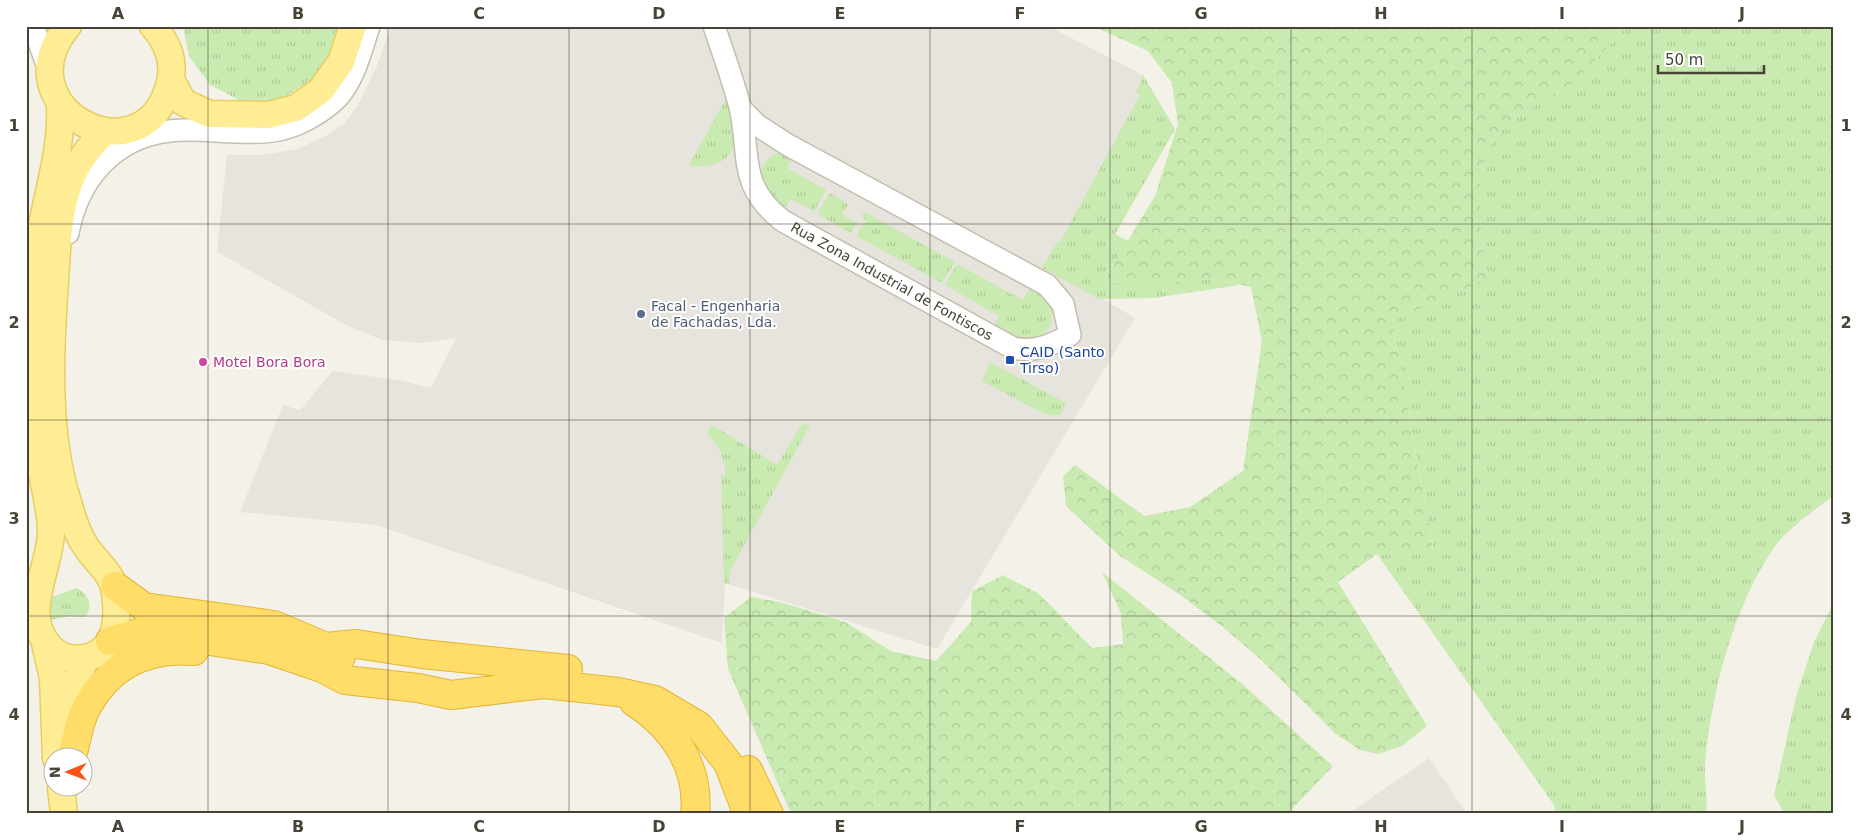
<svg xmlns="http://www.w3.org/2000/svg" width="1860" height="840" viewBox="0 0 1860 840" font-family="'DejaVu Sans',sans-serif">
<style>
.industrial{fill:#e7e3dd}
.grass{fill:url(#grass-tufts)}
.forest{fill:url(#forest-crowns)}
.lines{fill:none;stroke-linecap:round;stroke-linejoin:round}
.minor-casing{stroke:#c3bead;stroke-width:24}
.major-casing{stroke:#e7ce63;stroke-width:29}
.highway-casing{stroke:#e2b535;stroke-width:30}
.minor{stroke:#fff;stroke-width:21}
.major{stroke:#ffed96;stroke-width:26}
.highway{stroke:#ffdd68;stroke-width:28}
.grid{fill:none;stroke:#484336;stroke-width:1;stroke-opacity:0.55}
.service-dot{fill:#5c6f8a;stroke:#fff;stroke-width:2}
.transit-dot{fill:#1a4fb4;stroke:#fff;stroke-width:2}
.hotel-dot{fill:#d1479c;stroke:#fff;stroke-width:2}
.labels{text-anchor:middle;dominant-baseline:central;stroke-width:4;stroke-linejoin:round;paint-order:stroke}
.street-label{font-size:14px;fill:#484336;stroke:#fff}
.service-label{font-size:14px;fill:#4e5e75;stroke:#fff;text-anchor:start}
.transit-label{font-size:14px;fill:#164399;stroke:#fff;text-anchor:start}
.hotel-label{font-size:14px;fill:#b23c85;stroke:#fff;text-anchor:start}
.neatline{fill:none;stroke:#484336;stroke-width:2}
.grid-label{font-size:16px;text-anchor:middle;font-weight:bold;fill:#484336}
</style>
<defs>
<pattern id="grass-tufts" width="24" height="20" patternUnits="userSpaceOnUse" patternTransform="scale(1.25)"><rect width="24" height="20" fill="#c9eab0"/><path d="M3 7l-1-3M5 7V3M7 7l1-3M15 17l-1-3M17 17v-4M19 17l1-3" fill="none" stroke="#aeca98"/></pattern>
<pattern id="forest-crowns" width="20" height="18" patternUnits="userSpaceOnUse" patternTransform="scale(1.25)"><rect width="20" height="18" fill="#c9eab0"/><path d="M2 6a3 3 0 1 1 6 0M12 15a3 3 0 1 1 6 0" fill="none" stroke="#aeca98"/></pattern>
</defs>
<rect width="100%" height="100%" fill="#f4f2e8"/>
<!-- industrial -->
<path class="industrial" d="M391,26H1048L1143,75L1175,129L1085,288L1135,318L937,649L725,583L722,643L376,525L240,512L283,405L300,410L333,371L404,381L431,388L456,338L421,343L382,340L348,326L217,252L227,155H262L298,149L327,135L343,125L358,105L376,68Z
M1429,758L1467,814H1348Z"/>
<!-- grass -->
<path class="grass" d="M183,26H345L320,74L280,100L241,101L210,85L189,56Z
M1627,26H1834V495C1815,510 1791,526 1776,545C1734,603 1711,694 1705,764C1704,781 1708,797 1706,814H1556L1554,805L1377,554L1433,548L1392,321L1487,278L1480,217V173L1494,137L1515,117L1577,80Z
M1143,75L1175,129L1115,234L1128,241L1103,282L1156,284L1214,279L1240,285L1154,298L1099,299L1042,268L1058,241L1060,242L1140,95L1136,92Z
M728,95C730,107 737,124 736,137C734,163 709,169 689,165Z
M780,152L794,155L787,168L826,190L814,211L790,199L783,212L761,180C761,166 766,157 780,152Z
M830,193L848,204L842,215L857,223L851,233L817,214Z
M864,212L955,262L942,283L856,236L866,220L862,217Z
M957,264L1023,300L1031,286L1040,293L1052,308L1051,326L1040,338L1019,340L992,329L999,316L945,285Z
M990,362L1066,403L1060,415H1049L1039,411L982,381Z
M802,424L810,425L730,571L729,584L724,583L721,475L725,476C725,458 720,447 707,433L712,425L777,465Z
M77,588C89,596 94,605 85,617L69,616L46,621V597H52Z
M1834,602V814H1785L1774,795L1796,697L1814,642Z"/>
<!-- forest -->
<path class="forest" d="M1093,26H1627L1577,80L1515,117L1494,137L1480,173V217L1487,279L1392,321L1433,549L1377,554L1338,582L1427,726L1402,746L1378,754L1360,750L1336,734L1260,659L1223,627L1179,594L1120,556L1066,506L1063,476L1075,465L1144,516L1190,507L1243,471L1262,341L1251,287L1214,279L1156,284L1103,282L1155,196L1178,124L1172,83L1148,51Z
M1102,572L1241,683L1333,766L1292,809L1295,814H791L728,669L724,618L751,597L780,602L836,619L847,623L891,651L936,661L971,622L972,591L1003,575L1039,594L1092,648L1123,644L1121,613Z"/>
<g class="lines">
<!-- minor casing -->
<g class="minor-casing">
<g id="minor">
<path d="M33,26L49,70"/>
<path id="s1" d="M714,26C723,53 733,80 740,107C751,156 737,185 783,221L1013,348C1035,353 1051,345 1070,335L1063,304L1047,285L788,145L757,125L740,108"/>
<path d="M68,233C78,179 114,137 170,131C203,127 239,136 273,131C294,128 317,116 334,101C353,84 361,51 369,26"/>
</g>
</g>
<!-- major casing -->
<g class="major-casing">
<path id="major" d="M68,26C0,107 141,183 169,86C176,63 168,43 153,26
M171,80L183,102L209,114L268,115L296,108L321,90L341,62L353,26
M60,105C62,146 50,184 42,225C35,261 32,299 32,335C31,379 34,421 40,463C44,486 51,510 51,532C50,570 18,617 52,649C60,657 72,660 84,658C95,657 106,649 111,639C118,625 117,608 115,593C113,572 95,562 85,545C76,532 72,516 68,502C46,435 50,351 55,282C57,249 58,214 69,184C77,162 89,147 105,131
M45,643L53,678L56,758
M71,724L70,695L86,658
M61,788L64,814"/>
</g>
<!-- highway casing -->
<g class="highway-casing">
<path id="highway" d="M115,586L144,607L274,625L326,647L341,657
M110,641L146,631L269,650L322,668L345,680L418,688L451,695L544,684L618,692L655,700L699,726L728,763L745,807L746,814
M326,647L356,644L422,654L568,669
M634,702C673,727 700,767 695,814
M72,756C77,740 79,719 88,705C111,664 147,647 194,651
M748,770L769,814"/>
</g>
<!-- minor -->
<use href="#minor" class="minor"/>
<!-- major -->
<use href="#major" class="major"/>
<!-- highway -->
<use href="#highway" class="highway"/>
</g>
<!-- grid -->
<path class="grid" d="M208,26V814M388,26V814M569,26V814M750,26V814M930,26V814M1110,26V814M1291,26V814M1472,26V814M1652,26V814M26,224H1834M26,420H1834M26,616H1834"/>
<!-- markers -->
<circle class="service-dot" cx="641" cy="314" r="5"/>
<rect class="transit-dot" x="1005" y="355" width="10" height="10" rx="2.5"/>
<circle class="hotel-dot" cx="203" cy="362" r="5"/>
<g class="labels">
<!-- street labels -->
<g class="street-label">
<text stroke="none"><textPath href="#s1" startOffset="336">Rua Zona Industrial de Fontiscos</textPath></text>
</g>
<!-- service labels -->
<g class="service-label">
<text x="651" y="306">Facal - Engenharia<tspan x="651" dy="16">de Fachadas, Lda.</tspan></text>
</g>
<!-- transit labels -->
<g class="transit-label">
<text x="1020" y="352">CAID (Santo<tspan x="1020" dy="16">Tirso)</tspan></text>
</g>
<!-- hotel labels -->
<g class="hotel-label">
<text x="213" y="362">Motel Bora Bora</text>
</g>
</g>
<!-- border -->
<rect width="1860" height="840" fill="none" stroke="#ffffff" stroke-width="55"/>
<!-- north arrow -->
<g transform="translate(68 772) rotate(269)"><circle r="24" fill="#ffffff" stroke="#b6b4af"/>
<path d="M0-4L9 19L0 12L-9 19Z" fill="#ff5114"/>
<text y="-8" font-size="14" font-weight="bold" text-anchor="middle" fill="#484336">N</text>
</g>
<!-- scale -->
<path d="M1658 65v8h106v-8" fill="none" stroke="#484336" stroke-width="2.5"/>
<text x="1665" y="65" font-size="15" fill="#484336" stroke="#ffffff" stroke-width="4" paint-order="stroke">50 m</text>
<rect x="28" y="28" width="1804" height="784" class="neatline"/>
<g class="grid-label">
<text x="118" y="19">A</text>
<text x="298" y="19">B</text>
<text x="479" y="19">C</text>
<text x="659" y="19">D</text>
<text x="840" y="19">E</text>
<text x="1020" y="19">F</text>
<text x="1201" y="19">G</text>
<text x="1381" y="19">H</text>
<text x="1562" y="19">I</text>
<text x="1742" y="19">J</text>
<text x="14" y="131">1</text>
<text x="1846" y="131">1</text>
<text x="14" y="328">2</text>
<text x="1846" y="328">2</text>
<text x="14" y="524">3</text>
<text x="1846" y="524">3</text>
<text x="14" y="720">4</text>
<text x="1846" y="720">4</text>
<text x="118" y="832">A</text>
<text x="298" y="832">B</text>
<text x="479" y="832">C</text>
<text x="659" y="832">D</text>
<text x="840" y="832">E</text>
<text x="1020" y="832">F</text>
<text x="1201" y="832">G</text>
<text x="1381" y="832">H</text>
<text x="1562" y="832">I</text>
<text x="1742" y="832">J</text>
</g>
</svg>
